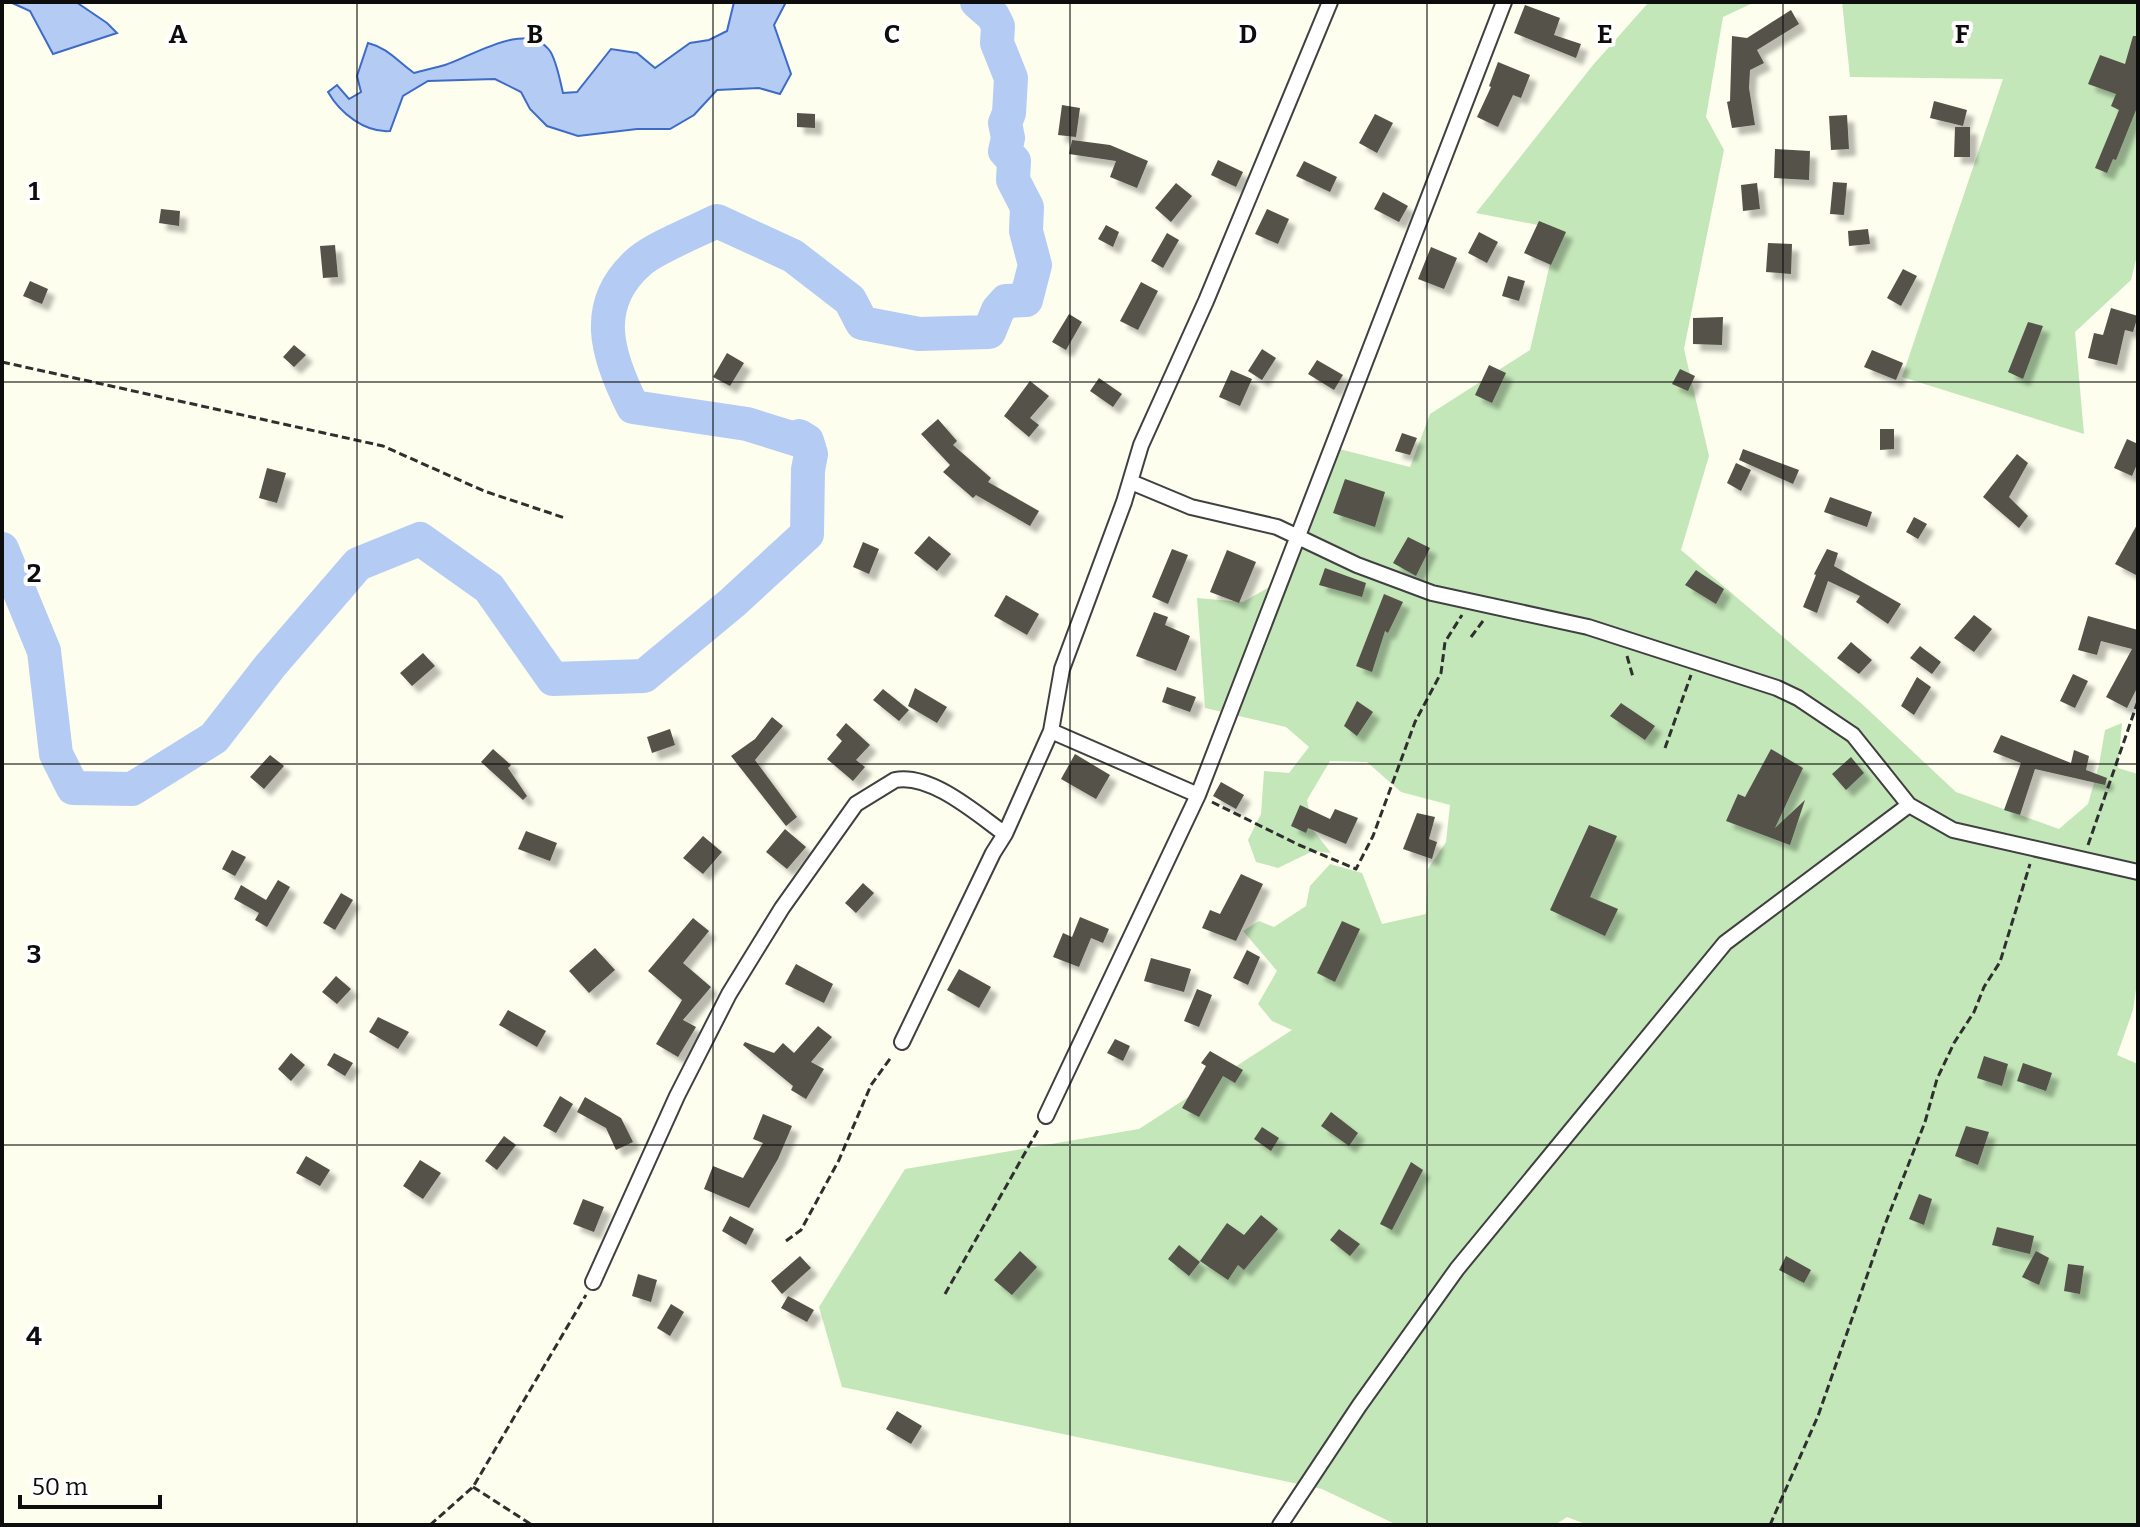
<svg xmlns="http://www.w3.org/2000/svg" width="2140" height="1527" viewBox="0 0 2140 1527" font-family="Bitter,serif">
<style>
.green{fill:#c4e7b9}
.water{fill:#b4cbf4;stroke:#3e6bc8;stroke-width:2}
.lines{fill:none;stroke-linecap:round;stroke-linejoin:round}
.river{stroke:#b4cbf4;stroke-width:34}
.building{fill:#55524a;filter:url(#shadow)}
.minor-casing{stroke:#404040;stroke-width:18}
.path{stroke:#2f2f2f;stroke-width:3;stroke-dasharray:8 4;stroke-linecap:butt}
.minor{stroke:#fff;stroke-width:14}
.grid{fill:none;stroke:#0d0d0d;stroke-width:2;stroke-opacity:0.55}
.grid-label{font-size:26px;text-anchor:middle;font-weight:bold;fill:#0d0d0d;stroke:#fff;stroke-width:8;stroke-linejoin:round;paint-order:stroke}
</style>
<defs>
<filter id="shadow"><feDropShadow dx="7" dy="7" stdDeviation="2" flood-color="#0004"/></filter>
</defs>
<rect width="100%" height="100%" fill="#fdfeee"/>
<!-- green -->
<path class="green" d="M1649,2H1755L1723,17L1706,117L1724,150L1684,349L1709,456L1681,550L1862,704L1956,792L2059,829L2088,804L2099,765L2105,730L2122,723L2118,768L2138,774V975L2133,1010L2117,1055L2138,1064V1525H1588L1567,1517L1555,1525H1397L1322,1489L842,1387L819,1307L905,1169L1139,1129L1292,1030L1272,1021L1258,1004L1277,971L1243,931L1259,921L1274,927L1306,906L1310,886L1330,864L1362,873L1382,924L1426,914L1428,869L1446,842L1450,805L1401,792L1367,762L1330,761L1307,800L1313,830L1331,853L1313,851L1278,868L1256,862L1248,840L1261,814L1264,771L1289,773L1309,747L1286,727L1205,708L1197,598L1243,602L1289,576L1339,449L1410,467L1430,414L1530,350L1558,229L1476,213L1593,65Z
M1842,2H2138V251L2131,280L2075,332L2084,434L1902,377L2003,79L1850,77Z"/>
<!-- water -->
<path class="water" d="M10,2H76L107,23L117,33L53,54L30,11Z
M734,2H786L774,25L791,74L780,94L759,88L717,90L694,115L670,129H637L578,136L547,126L530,109L521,92L495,79L428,81L403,96L390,131C365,133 340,113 328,92L337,85L349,99L361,92L357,76L368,43C388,48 397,61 414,73C424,70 435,68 445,65C471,57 527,19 550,51C557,62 560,81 563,93L577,92L611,49L637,53L655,68L690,43L709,40L727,31Z"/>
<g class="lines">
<!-- river -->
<path class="river" d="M2,549L44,651L56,754L73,788L132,789L214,738L270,666L358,564L420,539L489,588L553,679L644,676L732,603L807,534L808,470L811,454L807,441L799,436L795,439L747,424L633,407C607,356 590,304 640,261C655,248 697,231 717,221L793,256L850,300L862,323L919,334L989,332L998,310L1006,301L1026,300L1035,265L1026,231L1027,207L1013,180L1014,161L1005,151L1008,138L1005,123L1009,113L1011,78L997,43L998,26L993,16L977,2"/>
</g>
<!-- building -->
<path class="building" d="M1525,5L1560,18L1554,35L1581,44L1576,58L1514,33Z
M1791,10L1799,24L1757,50L1764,63L1750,70L1749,88L1755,125L1732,128L1727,102L1730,101L1732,36L1747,38Z
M2133,36H2138V105L2116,160L2113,159L2107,173L2095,168L2119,110L2111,106L2116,94L2088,84L2100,55L2125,64Z
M1498,62L1530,75L1521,98L1513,95L1498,127L1477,117L1491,87L1489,86Z
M1934,101L1967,110L1963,126L1930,118Z
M1062,105L1080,108L1076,137L1058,135Z
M797,113L815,114V128L797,127Z
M1375,114L1393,123L1377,153L1359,143Z
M1847,115L1849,149L1831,150L1829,116Z
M1955,127H1970V157H1954Z
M1072,140L1110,145L1148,161L1137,188L1110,177L1116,161L1069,154Z
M1775,149L1810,151L1809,180L1774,178Z
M1218,160L1243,172L1236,187L1211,175Z
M1304,161L1337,177L1330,192L1296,176Z
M1833,182L1847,183L1844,215L1830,214Z
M1176,183L1192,196L1171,222L1155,208Z
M1757,183L1760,209L1743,211L1741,185Z
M1383,192L1408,206L1399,222L1374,209Z
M161,209L180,211L179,226L159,223Z
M1267,209L1289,219L1278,244L1255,234Z
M1539,221L1566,232L1551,265L1524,253Z
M1106,225L1119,232L1113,247L1098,239Z
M1868,229L1870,244L1849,246L1848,231Z
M1479,232L1498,242L1487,263L1468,253Z
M1167,233L1179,240L1163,268L1151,261Z
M1768,243L1792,244L1791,274L1766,272Z
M335,245L338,277L323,278L320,246Z
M1431,247L1457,258L1444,289L1418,279Z
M1903,269L1917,276L1901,306L1887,298Z
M1508,276L1525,281L1519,301L1502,296Z
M30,281L48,289L42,304L23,296Z
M1141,282L1158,291L1138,330L1120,321Z
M2111,308L2138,316L2133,332L2125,330L2117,365L2088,358L2094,333L2103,335Z
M1069,314L1082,322L1066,350L1052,342Z
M1723,317L1722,345L1693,344V318Z
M2028,322L2043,326L2023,379L2008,372Z
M294,345L306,355L294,367L283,357Z
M1262,349L1276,358L1262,380L1248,371Z
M1872,350L1903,363L1896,380L1864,367Z
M727,353L744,363L730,386L713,377Z
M1317,360L1343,375L1334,390L1308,374Z
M1489,365L1506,373L1492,403L1475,395Z
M1680,369L1695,376L1688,391L1672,384Z
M1231,370L1252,379L1240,406L1219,397Z
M1099,378L1122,394L1113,407L1090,391Z
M1030,381L1049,396L1030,418L1039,425L1029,437L1004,416Z
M938,419L957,441L953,445L991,478L988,482L1039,511L1030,526L976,495L973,498L943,472L950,465L921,434Z
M1880,429H1894V449L1880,450Z
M1402,433L1417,438L1410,455L1395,451Z
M2127,439L2138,444V462L2132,476L2114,468Z
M1743,449L1799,470L1793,484L1739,460Z
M2017,454L2028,463L2009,497L2028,516L2019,528L1983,497Z
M1736,463L1751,470L1741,491L1727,483Z
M267,468L286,473L277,503L259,498Z
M1345,479L1385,492L1375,527L1333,513Z
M1830,497L1872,512L1867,527L1824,512Z
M1914,517L1927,524L1918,539L1906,532Z
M2138,523V576L2115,564Z
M929,536L951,554L937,571L914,553Z
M1408,537L1430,548L1416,576L1393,563Z
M863,542L879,549L869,574L853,567Z
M1172,549L1188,555L1168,604L1152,597Z
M1827,549L1838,553L1834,566L1901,604L1888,624L1856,602L1860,596L1828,581L1817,613L1803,607L1816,575L1814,574Z
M1227,550L1256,562L1239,603L1210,592Z
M1325,568L1366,583L1362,597L1319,585Z
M1696,570L1724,589L1716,604L1685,585Z
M1384,594L1403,602L1388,633L1385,631L1372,672L1356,666Z
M1006,595L1039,614L1027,635L994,616Z
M1154,612L1168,617L1165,625L1190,636L1176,671L1136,656Z
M1974,615L1992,629L1974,652L1954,638Z
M2088,616L2138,630V686L2127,708L2106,697L2132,649L2101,641L2097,655L2078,650Z
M1851,642L1872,660L1859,674L1837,658Z
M1920,646L1941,662L1932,674L1910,658Z
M423,653L435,666L412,686L400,673Z
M2073,674L2088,681L2075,708L2060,701Z
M1917,677L1931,687L1914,715L1901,706Z
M1167,687L1196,697L1190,712L1162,702Z
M915,688L947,707L937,723L908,706Z
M883,689L909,710L899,721L873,700Z
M1357,701L1373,712L1357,736L1344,726Z
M1621,703L1655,726L1645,740L1610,716Z
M772,717L783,726L755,760L797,817L786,826L731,756L755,739Z
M846,723L870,745L856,760L865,767L853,781L827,759L842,741L836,735Z
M670,729L675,745L652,753L647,737Z
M2001,735L2071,763L2074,750L2089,756L2086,770L2107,778L2105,785L2035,769L2020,815L2004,810L2021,763L1993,752Z
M493,749L511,765L508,768L527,796L523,800L481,762Z
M1771,749L1803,768L1775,828L1805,800L1790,845L1726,821L1738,794L1745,797Z
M1075,754L1110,775L1096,799L1061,779Z
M270,755L284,766L264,789L250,777Z
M1851,757L1864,773L1846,790L1832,774Z
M1221,782L1244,795L1236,809L1213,796Z
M1300,805L1330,819L1335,809L1358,818L1346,844L1308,828L1306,833L1291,826Z
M1417,813L1435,817L1429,839L1437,842L1432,859L1403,849Z
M1589,825L1617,836L1590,897L1618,909L1605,936L1550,910Z
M785,829L806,847L787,869L766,852Z
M526,831L557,843L550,861L518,849Z
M703,836L722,852L703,874L683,858Z
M232,850L246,857L235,876L222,869Z
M1241,874L1263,884L1236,941L1202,928L1210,910L1220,914Z
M278,880L290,887L267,927L255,920L259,913L234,899L241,885L266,900Z
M863,883L874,893L856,913L845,903Z
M341,893L353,900L335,930L323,923Z
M1080,917L1109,929L1103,943L1091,938L1079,967L1053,957L1063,933L1072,937Z
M693,918L709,931L683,963L711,987L683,1020L696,1027L678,1057L656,1044L682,1000L648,971Z
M1342,921L1360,929L1335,982L1317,973Z
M595,948L615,970L589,993L569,971Z
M1247,950L1260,957L1248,985L1233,978Z
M1151,958L1191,969L1184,992L1144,981Z
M796,964L833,984L824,1003L785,984Z
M959,969L991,987L979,1008L947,990Z
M336,976L351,989L337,1004L322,992Z
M1197,989L1212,995L1199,1027L1184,1021Z
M508,1010L546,1031L537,1047L499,1025Z
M378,1017L409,1032L398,1049L369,1032Z
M818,1026L832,1037L811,1062L824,1069L806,1099L791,1090L793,1086L743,1045L745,1042L774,1053L783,1043L794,1053Z
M1115,1039L1130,1046L1123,1061L1107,1053Z
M1210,1051L1243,1070L1235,1083L1223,1076L1199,1117L1182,1108L1206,1066L1201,1063Z
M291,1053L305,1065L291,1081L278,1069Z
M334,1053L353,1063L345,1076L327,1065Z
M1984,1056L2008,1064L2002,1086L1977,1078Z
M2023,1063L2052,1073L2046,1091L2017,1081Z
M560,1096L573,1104L556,1133L543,1126Z
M585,1097L621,1118L633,1142L616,1150L606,1128L577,1112Z
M1331,1112L1358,1133L1349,1146L1321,1126Z
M763,1114L792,1126L778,1159L749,1208L704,1189L713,1166L743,1178L763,1143L753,1139Z
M1966,1126L1989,1132L1978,1165L1955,1156Z
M1262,1127L1279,1138L1271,1151L1254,1139Z
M504,1136L516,1145L497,1170L485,1161Z
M306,1156L330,1170L320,1186L296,1173Z
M420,1160L441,1173L423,1199L403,1186Z
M1411,1162L1423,1170L1392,1230L1380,1224Z
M1919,1194L1932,1199L1924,1225L1909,1219Z
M583,1199L604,1207L594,1232L573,1224Z
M1261,1215L1278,1229L1244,1270L1238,1265L1228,1280L1200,1261L1227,1223L1244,1235Z
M730,1216L754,1229L746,1245L722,1231Z
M1997,1227L2034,1236L2030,1254L1992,1245Z
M1339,1229L1360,1244L1350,1256L1330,1240Z
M1179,1245L1200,1262L1189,1276L1168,1259Z
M1020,1251L1037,1267L1012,1295L994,1280Z
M2036,1251L2049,1258L2039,1285L2022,1277Z
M800,1256L811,1268L782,1294L771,1281Z
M1786,1256L1811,1270L1804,1283L1779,1270Z
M2068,1264L2084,1266L2080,1294L2064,1291Z
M638,1274L657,1280L651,1302L632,1296Z
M788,1296L814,1310L807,1322L781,1308Z
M671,1304L684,1312L670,1336L657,1328Z
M897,1411L922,1426L911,1444L886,1429Z"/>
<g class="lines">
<!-- minor casing -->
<g class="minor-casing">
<path id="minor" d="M1131,482L1191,507L1277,527L1357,565L1432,593L1588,627L1777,688L1798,698L1853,735L1909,805L1953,830L2138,872
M1051,731L1198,795
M902,1042L993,853L1005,834L1051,731L1062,669L1124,502L1141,445L1206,301L1330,2
M1046,1116L1198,795L1504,2
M593,1282L677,1096L729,994L782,908L856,804L895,780C931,773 977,814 1005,834
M1280,1525L1359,1406L1457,1269L1725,943L1909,805"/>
</g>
<!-- path -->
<path class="path" d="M2,362L383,446L484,491L565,518
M1471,637L1483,621
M1627,656L1633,677
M1665,748L1691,675
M1212,802L1299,845L1356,869L1373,836L1415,722L1441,673L1445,642L1462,615
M2088,845L2138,701
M786,1241L801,1230L839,1160L871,1085L892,1056
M945,1294L1038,1130
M473,1487L532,1525
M430,1525L473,1487L586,1295
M1770,1525L1818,1416L1884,1227L1925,1122L1937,1079L1954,1043L1974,1012L1984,987L2000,962L2030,864"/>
<!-- minor -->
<use href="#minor" class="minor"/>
</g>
<!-- grid -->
<path class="grid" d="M357,2V1525M713,2V1525M1070,2V1525M1427,2V1525M1783,2V1525M2,382H2138M2,764H2138M2,1145H2138"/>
<g class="grid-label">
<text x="178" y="43">A</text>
<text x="535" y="43">B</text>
<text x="892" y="43">C</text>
<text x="1248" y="43">D</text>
<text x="1605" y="43">E</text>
<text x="1962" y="43">F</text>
<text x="34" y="200">1</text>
<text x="34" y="582">2</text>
<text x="34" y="963">3</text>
<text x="34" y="1345">4</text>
</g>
<!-- border -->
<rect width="2140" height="1527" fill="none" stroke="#0d0d0d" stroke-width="8"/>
<!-- scale -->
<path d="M20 1495v12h140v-12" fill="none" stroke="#0d0d0d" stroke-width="4"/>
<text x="32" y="1495" font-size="24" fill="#0d0d0d" stroke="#ffffff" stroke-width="6" paint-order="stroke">50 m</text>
</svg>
